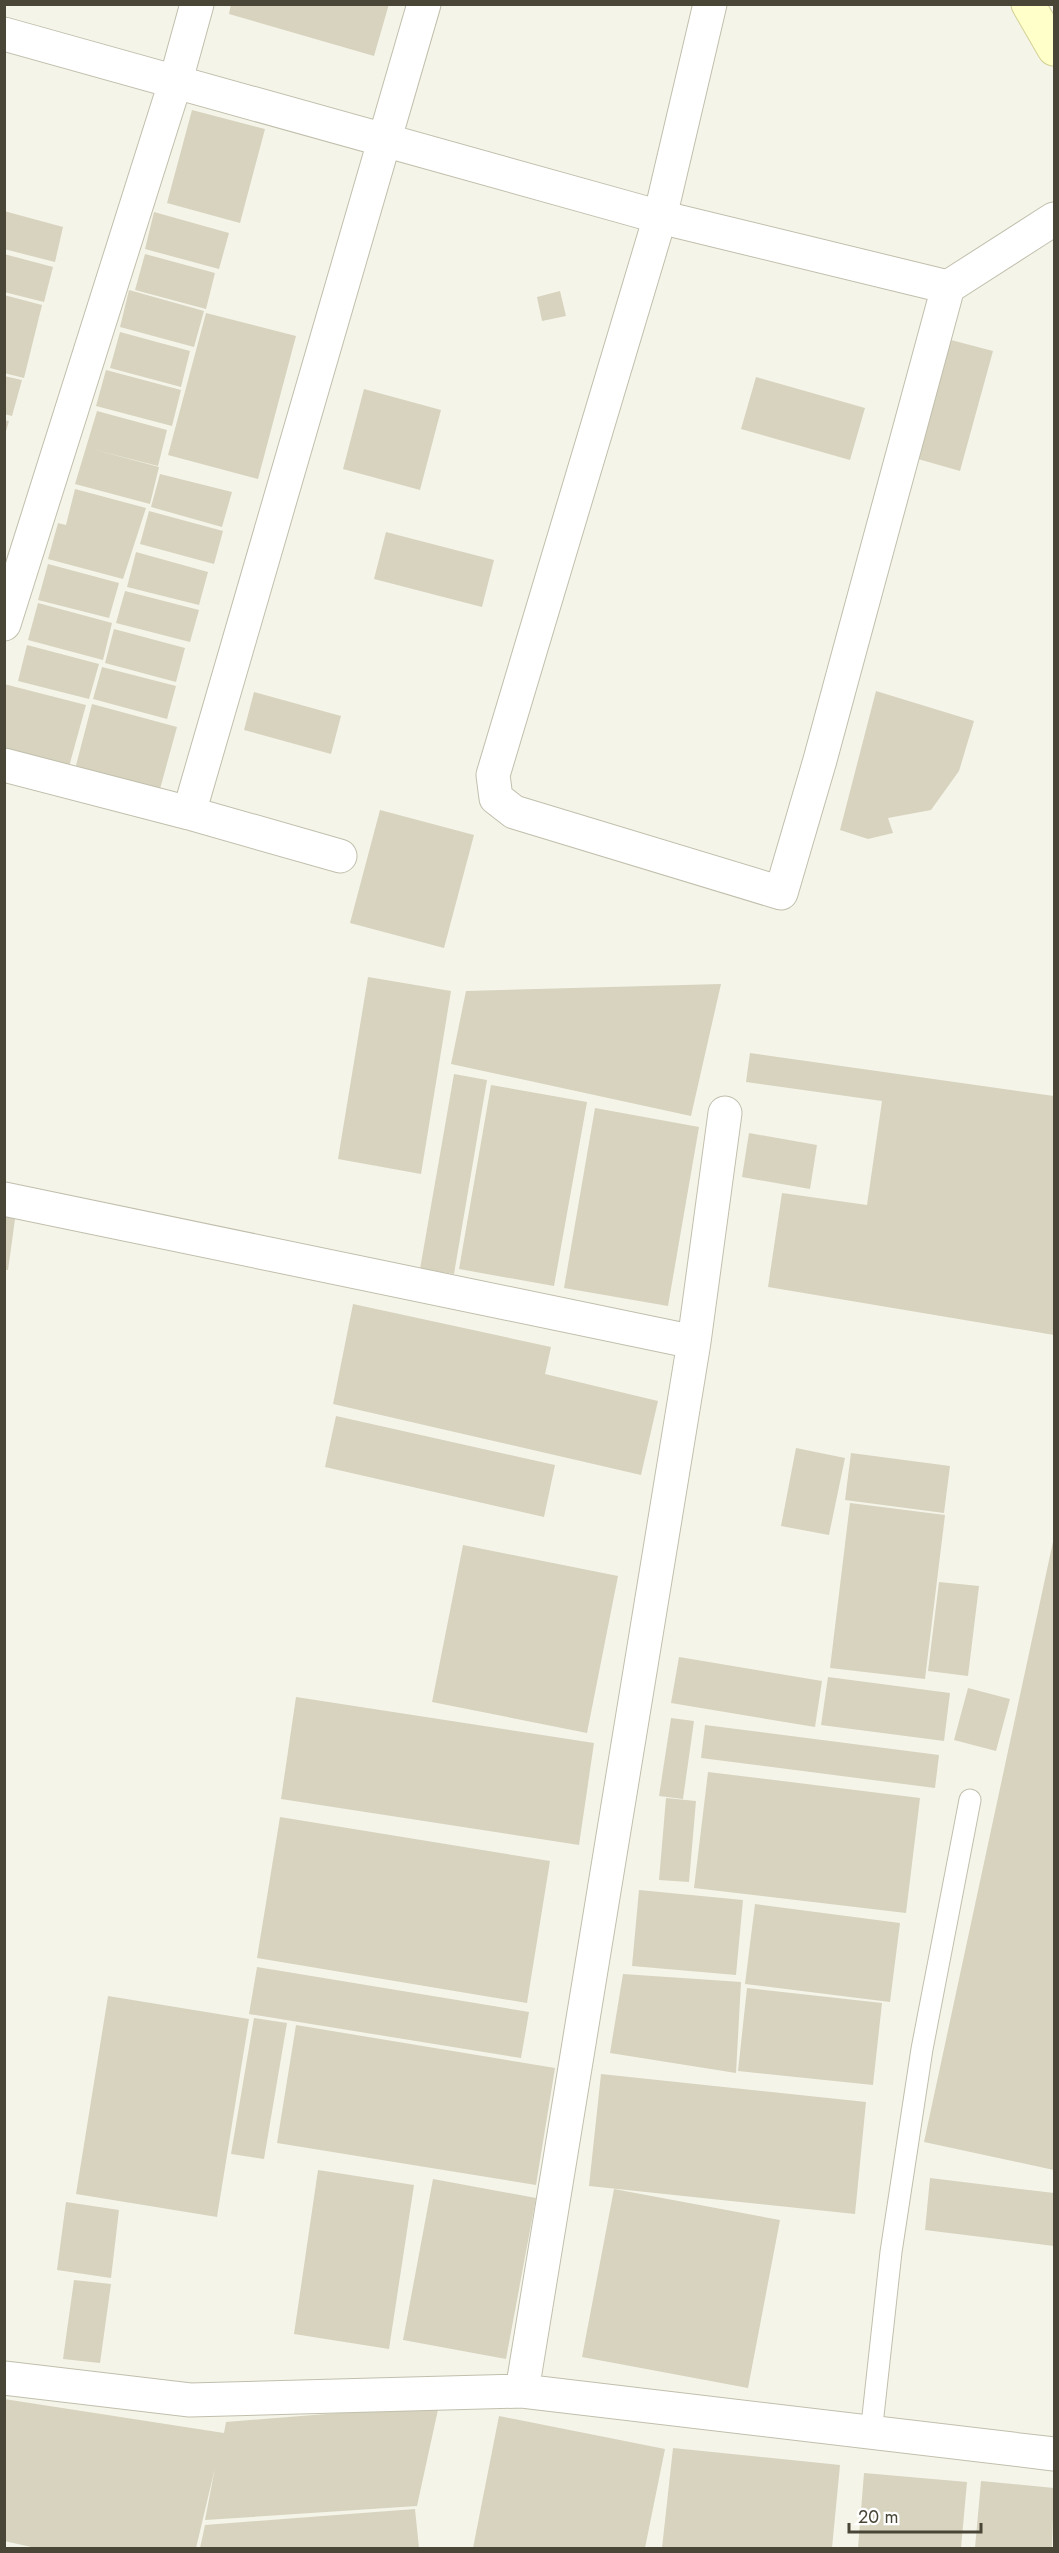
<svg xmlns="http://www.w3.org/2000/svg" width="1059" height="2553" viewBox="0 0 1059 2553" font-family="Jost,sans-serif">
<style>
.building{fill:#d7d3be}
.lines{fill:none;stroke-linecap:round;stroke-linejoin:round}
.lane-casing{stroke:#c1bfac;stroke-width:23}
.street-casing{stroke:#c1bfac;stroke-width:35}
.secondary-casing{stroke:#d3d196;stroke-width:35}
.lane{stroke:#fff;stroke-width:21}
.street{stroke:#fff;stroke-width:33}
.secondary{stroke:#ffffc9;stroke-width:33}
</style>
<rect width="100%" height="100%" fill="#f5f4e9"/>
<!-- building -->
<path class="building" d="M231,4H389L374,56L229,14Z
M192,110L265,129L240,223L167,203Z
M4,211L63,227L55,262L4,249Z
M154,212L229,233L219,269L145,249Z
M4,254L53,267L44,302L4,292Z
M145,254L215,273L206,309L135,290Z
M129,290L204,311L194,347L120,327Z
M560,291L566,316L542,321L537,297Z
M4,295L42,305L24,378L4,373Z
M206,313L296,336L258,479L168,455Z
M120,332L190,351L181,387L110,368Z
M951,340L993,351L960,471L918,459Z
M106,370L181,390L172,426L96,406Z
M4,376L22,380L12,416L4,414Z
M756,377L865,408L850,460L741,429Z
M364,389L441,410L420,490L343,469Z
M97,411L167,430L158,466L92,449L159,467L150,504L75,484Z
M4,420L9,421L5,435L4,434Z
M160,474L232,492L222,527L151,507Z
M75,489L146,508L123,579L48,559L58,523L66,525Z
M149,511L223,531L214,564L140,544Z
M386,532L494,560L482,607L374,579Z
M136,552L208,572L199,605L127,587Z
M48,564L119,583L109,618L38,600Z
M125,591L199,610L190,642L116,623Z
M38,603L112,623L103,660L28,640Z
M114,629L185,648L176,682L105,663Z
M27,645L99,664L89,699L18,681Z
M102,667L176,686L167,719L93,699Z
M4,684L86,705L67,774L4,758Z
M876,691L974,721L959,771L931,810L888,818L893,833L868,839L840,830Z
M254,692L341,716L331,754L244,730Z
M92,704L177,727L157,800L73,777Z
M380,810L474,835L444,948L350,923Z
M368,977L451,991L421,1174L338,1159Z
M721,984L691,1116L451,1064L466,991Z
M750,1053L1054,1096V1335L768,1287L782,1193L867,1205L882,1101L746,1082Z
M454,1074L487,1080L454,1274L420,1269Z
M491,1085L587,1102L554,1286L459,1269Z
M595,1108L699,1127L668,1306L564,1288Z
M749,1133L817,1145L810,1189L742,1177Z
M4,1211L16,1212L8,1270H4Z
M353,1304L551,1347L545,1374L658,1401L641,1475L333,1404Z
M336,1416L555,1465L544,1517L325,1467Z
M796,1448L845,1458L829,1535L781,1526Z
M851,1453L950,1466L944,1513L845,1500Z
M850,1503L945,1515L925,1679L830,1668Z
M1054,1537V2170L924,2142Z
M463,1545L618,1576L587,1733L432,1702Z
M939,1582L979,1586L968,1676L928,1671Z
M679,1657L822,1681L815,1727L671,1703Z
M828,1677L950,1693L944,1741L821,1725Z
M968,1688L1010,1699L996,1751L954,1740Z
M296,1697L594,1743L579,1845L281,1799Z
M671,1718L694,1721L683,1799L659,1796Z
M705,1725L939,1755L935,1788L701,1758Z
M708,1772L920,1798L906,1913L694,1888Z
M666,1798L696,1801L689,1882L659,1880Z
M280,1817L550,1861L527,2003L257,1958Z
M639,1890L743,1900L736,1975L632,1966Z
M755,1904L900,1923L890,2002L745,1984Z
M257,1967L529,2012L521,2058L249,2014Z
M623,1974L741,1982L736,2073L610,2053Z
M747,1988L882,2003L873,2085L738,2071Z
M108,1996L249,2019L217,2217L76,2194Z
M254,2018L287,2023L264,2159L231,2154Z
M296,2025L555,2068L536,2185L277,2143Z
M601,2074L866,2102L855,2214L589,2186Z
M318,2170L414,2185L389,2349L294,2334Z
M930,2178L1054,2193V2246L925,2230Z
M433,2179L536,2198L506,2359L403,2340Z
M614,2189L780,2220L748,2388L582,2357Z
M66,2202L119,2210L111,2278L57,2270Z
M74,2280L111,2284L100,2363L63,2359Z
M4,2399L224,2433L226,2422L439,2405L417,2506L205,2520L215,2468L196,2548H36L4,2541Z
M499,2416L665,2449L645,2548H473Z
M673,2448L840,2465L832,2548H662Z
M864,2473L967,2482L961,2548H858Z
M981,2481L1054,2488L1052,2548H975Z
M415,2509L419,2548H200L205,2525Z"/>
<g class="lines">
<!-- lane casing -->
<g class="lane-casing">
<path id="lane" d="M871,2434L891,2252L922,2049L970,1800"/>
</g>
<!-- street casing -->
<g class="street-casing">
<path id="street" d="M710,4L660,217L493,775L496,798L514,812L781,893L820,760L948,287L1054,219
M4,34L660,217L948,287
M4,624L176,80L197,4
M4,765L189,813L340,856
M189,813L424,4
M4,1199L694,1342
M4,2378L190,2400L522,2391L1054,2454
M522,2391L694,1342L725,1113"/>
</g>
<!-- secondary casing -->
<g class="secondary-casing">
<path id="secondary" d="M1028,4L1054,49"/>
</g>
<!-- lane -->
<use href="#lane" class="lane"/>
<!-- street -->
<use href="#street" class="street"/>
<!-- secondary -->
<use href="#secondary" class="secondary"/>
</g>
<!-- border -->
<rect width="1059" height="2553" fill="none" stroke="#494637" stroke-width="12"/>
<!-- scale -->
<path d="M849 2523v9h132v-9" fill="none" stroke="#494637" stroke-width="3"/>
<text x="858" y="2523" font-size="18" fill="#494637" stroke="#ffffff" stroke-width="4.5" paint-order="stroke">20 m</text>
</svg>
